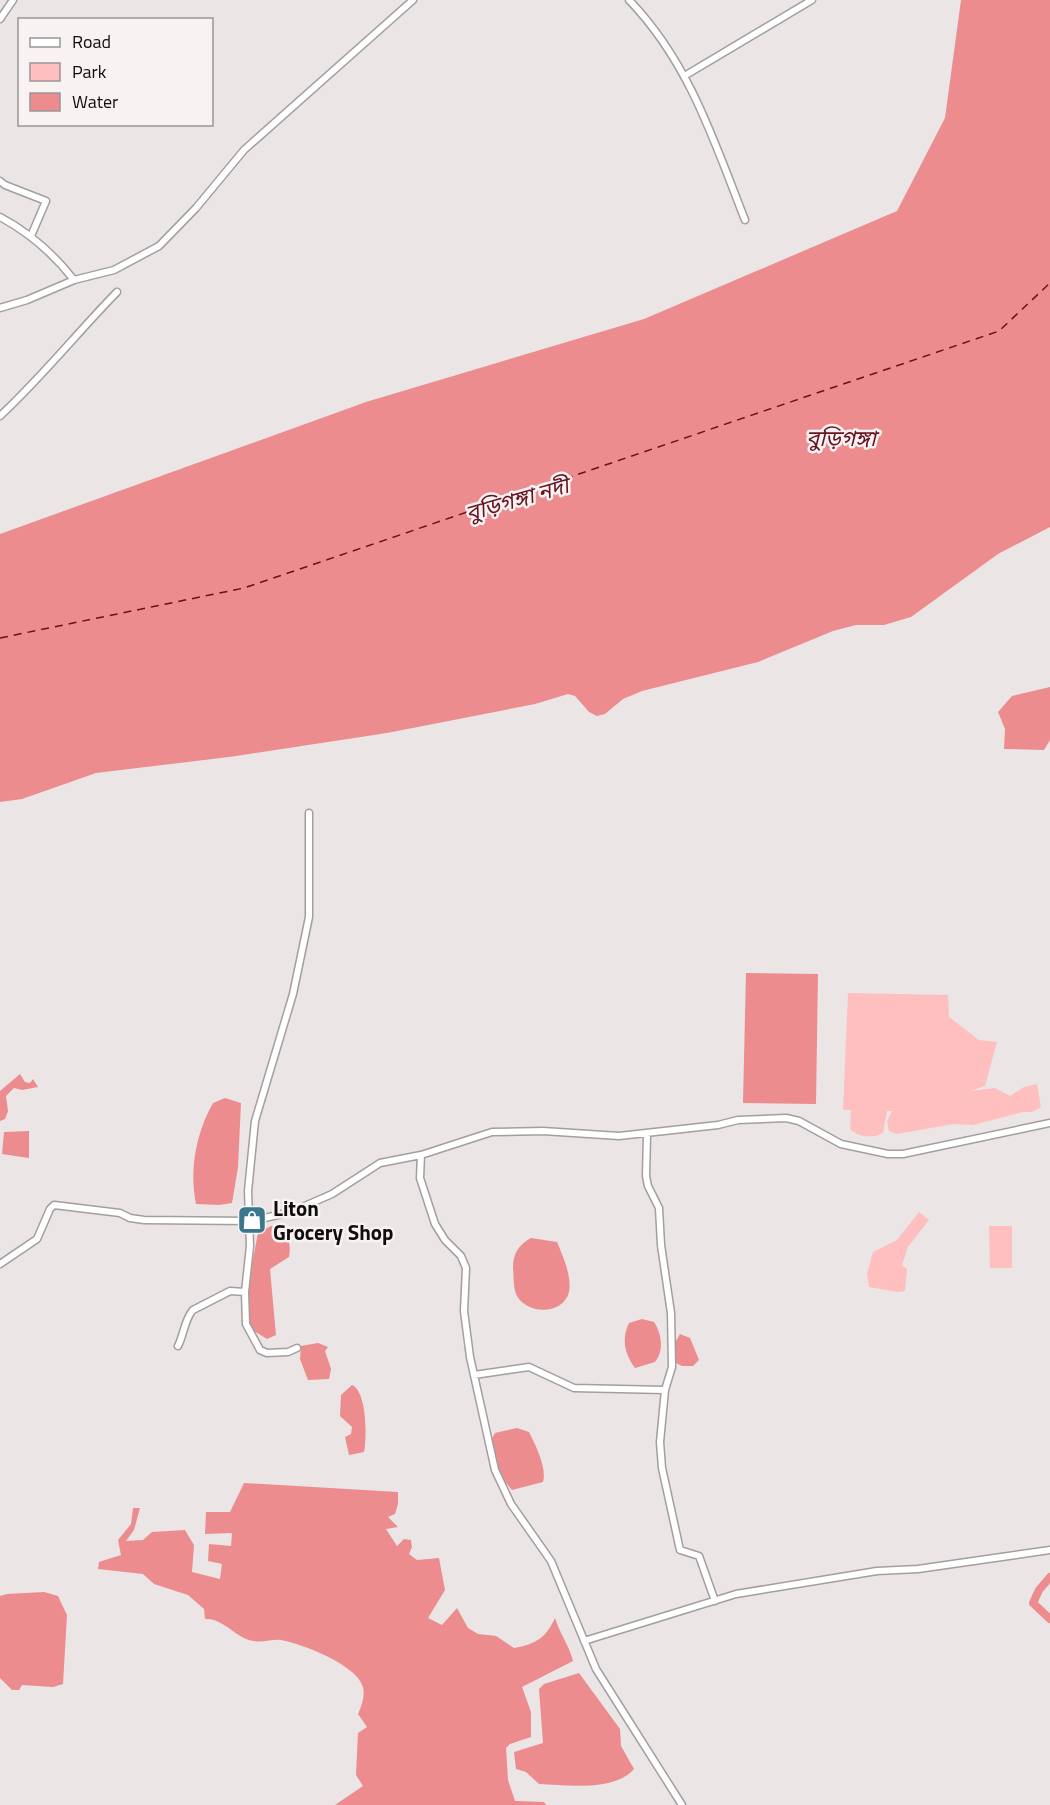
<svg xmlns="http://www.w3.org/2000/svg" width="1050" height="1805" viewBox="0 0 1050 1805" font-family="'Titillium Web','Noto Sans Bengali',sans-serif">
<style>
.green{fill:#ffbfbf}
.water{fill:#ec8c8f}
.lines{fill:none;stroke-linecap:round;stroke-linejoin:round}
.canal{stroke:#ec8c8f;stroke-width:8}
.ferry{stroke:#67121f;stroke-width:1.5;stroke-dasharray:8 6;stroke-linecap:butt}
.minor-casing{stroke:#a49e9e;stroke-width:9}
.minor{stroke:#fff;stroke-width:6}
.labels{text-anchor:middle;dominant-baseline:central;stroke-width:5;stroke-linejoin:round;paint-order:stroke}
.poi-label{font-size:21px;font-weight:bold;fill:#0f0d0d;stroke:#f8f2f2;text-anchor:start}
.water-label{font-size:22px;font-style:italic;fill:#67121f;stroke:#f8f2f2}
</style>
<rect width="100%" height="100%" fill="#ebe5e5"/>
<!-- green -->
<path class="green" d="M848,993L948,995L949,1017L979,1040L997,1042L985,1086L970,1091L995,1088L1010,1096L1024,1087L1037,1084L1041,1107L1032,1112H1023L973,1125L953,1124L897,1134L889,1131L887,1122L892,1111H887L883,1133C872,1139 858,1137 850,1129L851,1110H843Z
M919,1212L929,1220L908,1247L902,1265L907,1269L905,1291L897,1292L869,1287L867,1274L873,1252L897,1240Z
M989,1226H1012V1268H990Z"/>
<!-- water -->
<path class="water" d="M961,0H1050V527L998,554L911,617L884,625H856L833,631L758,662L642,691L623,699L605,714L597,716L589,712L575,696L568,694L535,704L387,733L229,757L96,773L22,799L0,802V534L366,402L644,319L897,211L945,118Z
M1050,687V740L1044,750L1004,749L1005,729L998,712L1012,696Z
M746,973L818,974L816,1104L743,1103Z
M20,1074L25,1082L30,1083L33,1079L38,1087L22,1090L14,1088L6,1096L8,1111L5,1119L0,1121V1091Z
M225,1098L241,1103L238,1167L232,1203L219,1205L196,1204C189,1170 196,1133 213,1103Z
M29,1131V1158L2,1154L4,1132Z
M271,1226C287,1227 292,1243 289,1257L270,1269L276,1335L267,1339L251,1329L248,1316V1285L258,1233Z
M531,1238L557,1242C563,1256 572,1277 569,1292C563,1315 528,1315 517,1296C513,1288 514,1277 513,1268C513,1254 518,1245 531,1238Z
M642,1319L654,1322C662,1334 664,1351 655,1362L635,1368C625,1354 621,1340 629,1323Z
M680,1334L690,1338L699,1360L693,1366H682L672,1361L673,1346Z
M318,1343L328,1347L325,1351L331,1369L329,1379L308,1380L300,1359L301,1346Z
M352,1385C367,1391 367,1438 364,1452L349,1455L345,1437L351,1434L352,1427L340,1416L341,1395Z
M517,1428L529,1432C536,1446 547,1468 543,1482L512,1490L498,1473L489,1444L495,1433Z
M244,1483L398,1492V1504L395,1514L388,1517L398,1527L386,1529L397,1546L404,1539L411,1540L412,1547L409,1554L417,1560L439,1558L445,1590L428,1618L442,1625L457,1608L468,1628L478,1634L496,1636L514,1648C536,1644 546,1638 555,1618C560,1634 569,1645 573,1661L522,1687L531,1712V1737L510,1744L506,1748L508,1780L515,1801L544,1802L546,1805H335L363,1786L356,1775L358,1733L367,1727L358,1714C362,1705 365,1697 363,1687C357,1665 303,1644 281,1640C272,1639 263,1643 254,1641C236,1639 224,1618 205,1619L204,1609L188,1595L154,1584L143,1574L98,1569L99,1562L121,1555L118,1540L131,1524L133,1508H140L134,1530L126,1541L143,1540L152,1532L185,1530L194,1545L192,1572L220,1579L222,1564L208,1561L209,1544L231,1546L232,1533L205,1534L206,1512H230Z
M44,1592L58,1596L67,1615L63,1684L53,1687L22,1685L19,1690H12L0,1678V1596L7,1594Z
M579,1673L620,1729L621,1746L634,1769C614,1792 566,1785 539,1784L526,1772L516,1769L514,1752L543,1743L539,1689L544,1684Z"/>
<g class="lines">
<!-- canal -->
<path class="canal" d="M1050,1577L1039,1590L1033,1603L1050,1619"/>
<!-- ferry -->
<path class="ferry" d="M0,638L244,588L999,331L1050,283"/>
<!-- minor casing -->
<g class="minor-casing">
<path id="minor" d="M629,0C689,62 714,141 745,220
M0,19L13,0
M686,75L812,0
M0,181L5,185L46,201L31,236
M0,217C30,233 53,253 74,280
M0,308L27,300L74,280L114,270L159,246L196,208L244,150L413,0
M0,416C42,377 77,333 117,292
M421,1155L420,1178L435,1224L445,1240L461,1256L466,1268L464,1311L470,1357L495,1470L511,1504L551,1561L596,1669L682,1805
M0,1264L37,1239L50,1209L54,1205L120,1213L130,1218L144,1220L251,1221L291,1212L332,1194L380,1163L421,1155L492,1132L543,1131L619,1136L718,1125L738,1120L786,1118L799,1121L841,1144L888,1154H903L1050,1123
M178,1346C184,1334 185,1318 193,1310L230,1291L245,1292
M297,1348L288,1352L267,1353L260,1350L246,1324L245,1292L250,1246L248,1191L255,1121L293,994L309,917V813
M474,1375L529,1367L574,1388L665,1390L672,1367L671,1313L661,1245L659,1208L648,1186L646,1176L647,1135
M665,1390L660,1442L662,1468L680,1550L699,1556L715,1601
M584,1641L736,1594L877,1571L918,1569L1050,1550"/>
</g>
<!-- minor -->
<use href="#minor" class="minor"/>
</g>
<!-- icons -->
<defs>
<g id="shop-square" transform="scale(1.5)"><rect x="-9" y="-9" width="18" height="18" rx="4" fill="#3a778d" stroke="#f8f2f2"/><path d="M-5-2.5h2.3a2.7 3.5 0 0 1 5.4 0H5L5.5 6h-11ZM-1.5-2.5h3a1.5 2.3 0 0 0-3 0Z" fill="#fff"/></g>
</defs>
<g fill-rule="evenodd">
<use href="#shop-square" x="252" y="1220"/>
</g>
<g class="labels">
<!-- poi labels -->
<g class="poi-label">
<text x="273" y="1208">Liton<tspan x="273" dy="24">Grocery Shop</tspan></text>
</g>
<!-- water labels -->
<g class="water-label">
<text x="841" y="438">বুড়িগঙ্গা</text>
<text transform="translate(517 499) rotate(-16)">বুড়িগঙ্গা নদী</text>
</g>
</g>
<!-- legend -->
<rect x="18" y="18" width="195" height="108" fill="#f8f2f2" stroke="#9b9696" stroke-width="1.5"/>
<rect x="30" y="38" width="30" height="9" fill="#ffffff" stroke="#9b9696" stroke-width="1.5"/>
<text x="72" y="48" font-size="18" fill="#0f0d0d">Road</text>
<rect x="30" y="63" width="30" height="18" fill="#ffbfbf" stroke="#9b9696" stroke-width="1.5"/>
<text x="72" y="78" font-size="18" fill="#0f0d0d">Park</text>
<rect x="30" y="93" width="30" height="18" fill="#ec8c8f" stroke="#9b9696" stroke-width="1.5"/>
<text x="72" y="108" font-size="18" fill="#0f0d0d">Water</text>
</svg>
